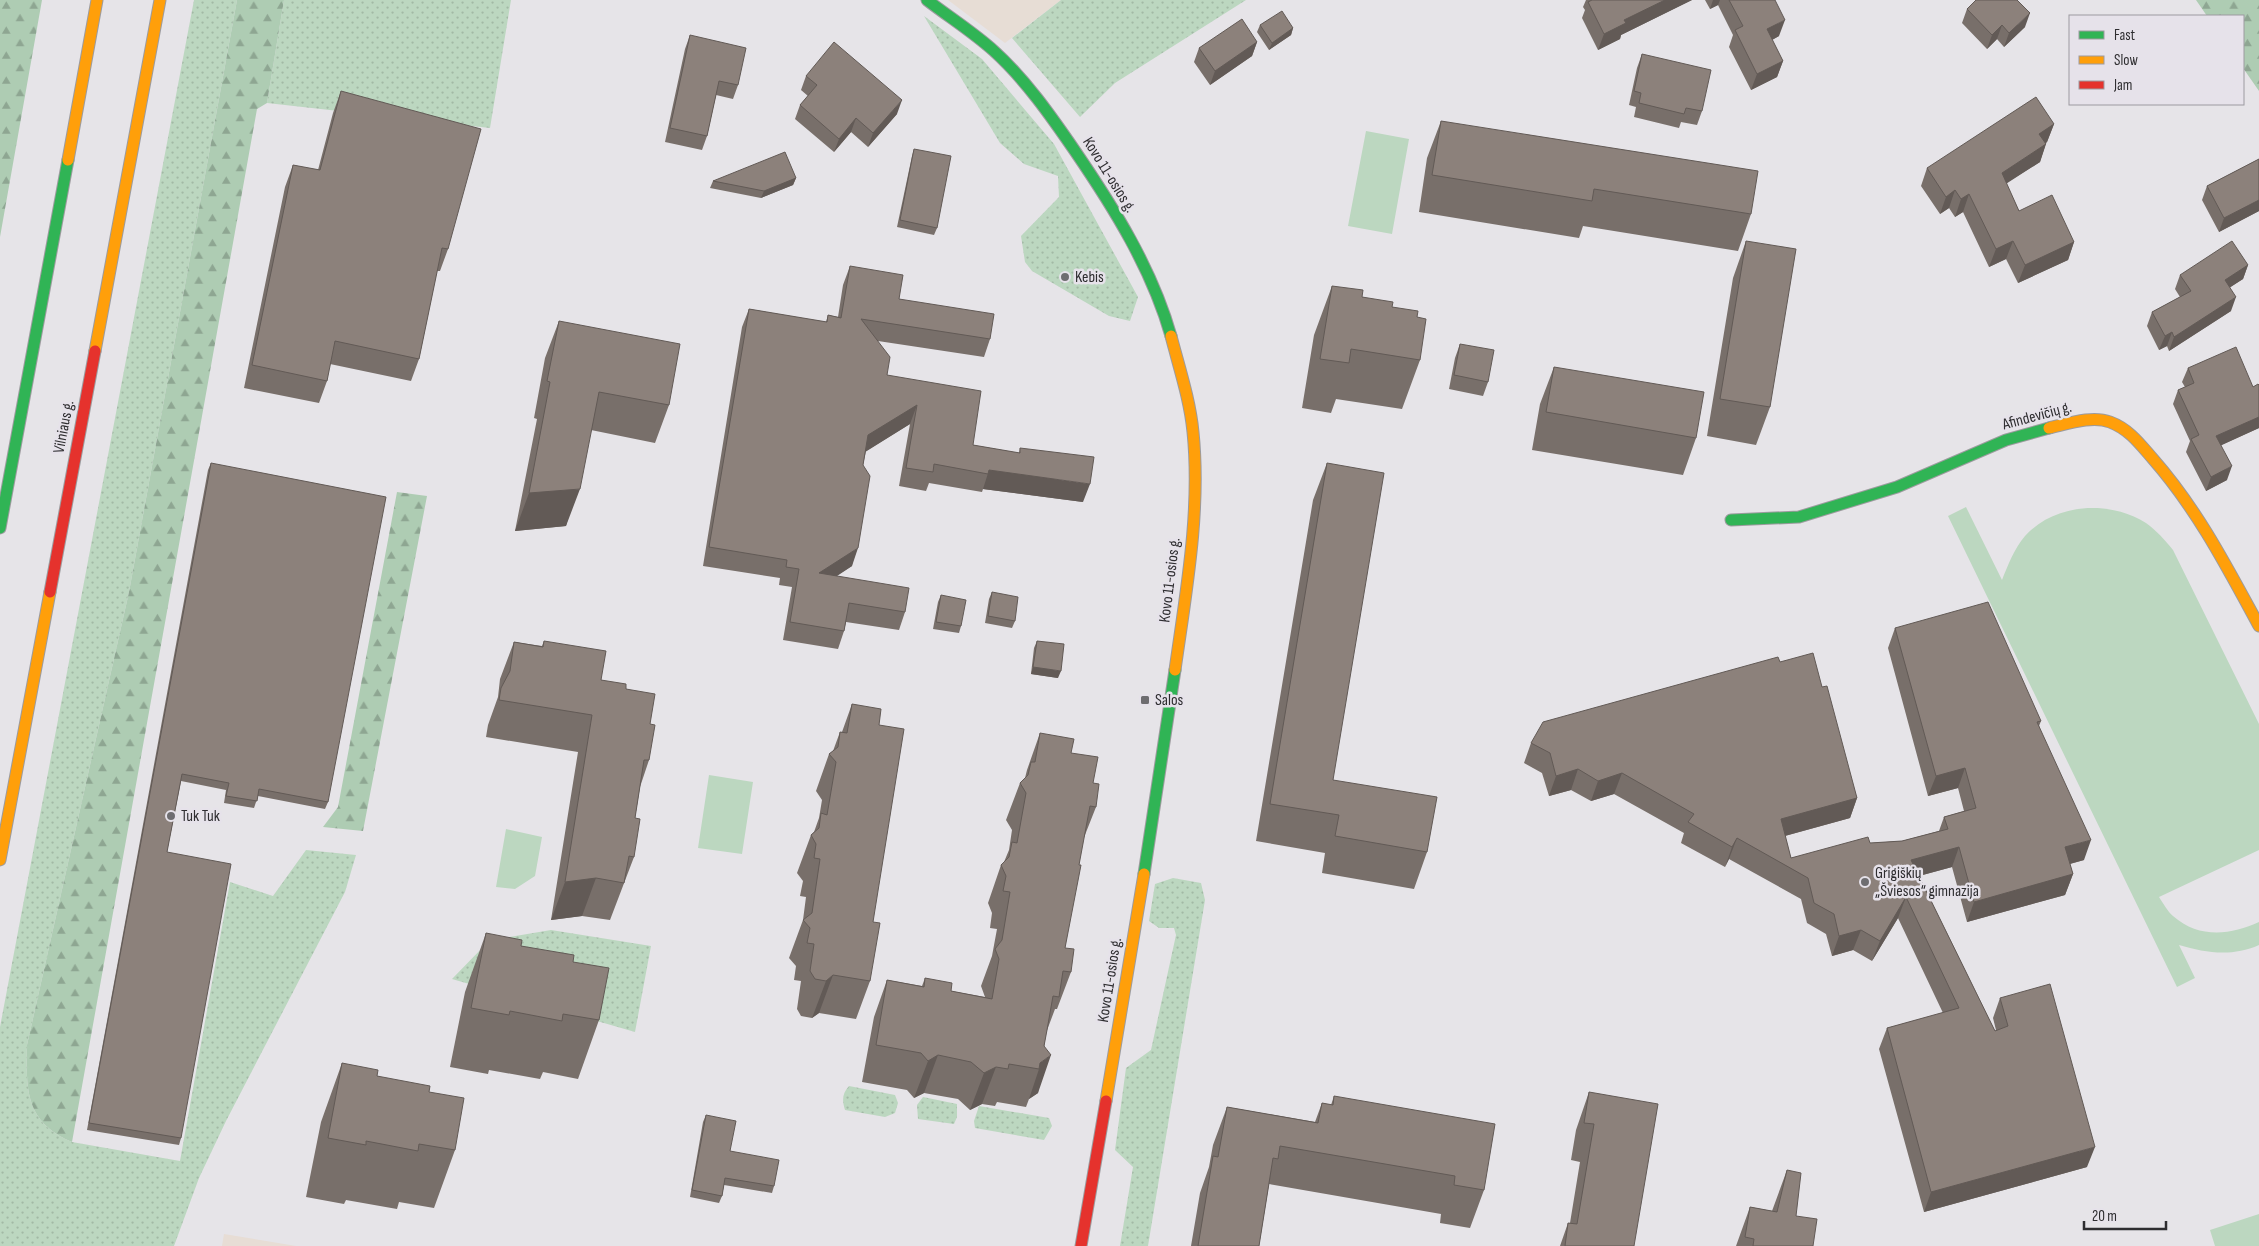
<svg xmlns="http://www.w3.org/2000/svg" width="2259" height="1246" viewBox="0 0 2259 1246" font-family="'Sofia Sans Condensed',sans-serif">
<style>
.commercial{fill:#e7ddd5}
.grass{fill:url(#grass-dots)}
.forest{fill:url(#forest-firs)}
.park{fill:#bcd7c0}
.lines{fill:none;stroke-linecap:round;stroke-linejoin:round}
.fast-casing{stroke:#9c9b9e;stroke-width:13}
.slow-casing{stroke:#9c9b9e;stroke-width:13}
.jam-casing{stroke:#9c9b9e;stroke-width:13}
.fast{stroke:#30b455;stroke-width:11}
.slow{stroke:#ff9f0a;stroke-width:11}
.jam{stroke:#e5322d;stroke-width:11}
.wall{fill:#786f6a}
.shaded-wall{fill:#625a56}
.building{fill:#8c817b;stroke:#625a56}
.poi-dot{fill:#6e6d70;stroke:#e6e2ea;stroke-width:2}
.labels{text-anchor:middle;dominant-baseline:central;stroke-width:5;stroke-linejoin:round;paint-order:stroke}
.street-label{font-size:16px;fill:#2e2d30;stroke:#e6e2ea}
.poi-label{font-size:16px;fill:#2e2d30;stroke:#e6e2ea;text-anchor:start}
</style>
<defs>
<pattern id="grass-dots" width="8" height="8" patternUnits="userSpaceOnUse" patternTransform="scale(1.25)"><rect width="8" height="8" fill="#bcd7c0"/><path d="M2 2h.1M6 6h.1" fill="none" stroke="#a2b9a5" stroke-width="1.8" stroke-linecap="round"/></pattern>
<pattern id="forest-firs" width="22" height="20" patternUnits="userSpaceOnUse" patternTransform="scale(1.25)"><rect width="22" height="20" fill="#aeccb3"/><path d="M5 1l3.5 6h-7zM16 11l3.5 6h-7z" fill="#8ea692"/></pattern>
</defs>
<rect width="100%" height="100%" fill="#e6e4e8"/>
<!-- commercial -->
<path class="commercial" d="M948,0H1061L1005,43Z
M224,1234L296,1246H222Z"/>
<!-- grass -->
<path class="grass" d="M194,0H237L129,592L27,1045C26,1090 25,1122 72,1142L180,1161L230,882L273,896L306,850L356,855L345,892L226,1121L199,1178L174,1246H0V1027Z
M284,0H511L490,128L267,103Z
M1061,0H1246L1115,83L1080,117L1012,38Z
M924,16L982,59L1054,144L1138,297L1130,321L1109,316L1032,271L1025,262L1021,236L1059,197L1058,176L1024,164L1000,143Z
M1173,878L1201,883L1205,900L1148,1246H1120L1133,1167L1115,1150L1126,1068L1151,1050L1176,935L1174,928H1159L1149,921L1155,884Z
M551,930L651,946L635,1032L452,979L486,944L504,938Z
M849,1086L895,1095L898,1103L895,1113L885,1117L845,1110C842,1100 842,1094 849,1086Z
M923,1097L957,1104V1117L954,1124L918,1119L917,1105Z
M979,1106L1049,1118L1052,1126L1044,1140L975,1128L974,1121Z"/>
<!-- forest -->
<path class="forest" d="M0,0H42L0,237Z
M237,0H284L267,103L257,109L72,1142C25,1122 26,1090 27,1045L129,592Z
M2196,0H2259V91L2243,68V16H2207Z
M397,492L427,496L363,831L323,827L338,807Z"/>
<!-- park -->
<path class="park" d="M1366,131L1409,139L1392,234L1348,226Z
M1966,507L2002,580C2008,565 2014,549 2025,536C2055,503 2110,500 2146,523C2157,531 2165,540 2173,550L2259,724V850L2159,897C2163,903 2168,912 2173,916C2199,939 2231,935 2259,922V945C2232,957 2206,953 2179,945L2195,978L2177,987L1948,516Z
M709,775L753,782L742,854L698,848Z
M506,829L542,837L535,876L515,889L496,887Z
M2259,1214V1246H2215L2210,1230Z"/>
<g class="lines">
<!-- fast casing -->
<g class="fast-casing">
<path id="fast" d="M927,0C949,17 973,32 994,51C1025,79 1051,116 1075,151C1114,208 1152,269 1171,336
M1731,520L1799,517L1897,487L2006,440L2049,428
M0,528L68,160
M1144,874L1175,670"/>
</g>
<!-- slow casing -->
<g class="slow-casing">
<path id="slow" d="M68,160L97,0
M1171,336C1179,367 1190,400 1193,432C1201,511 1186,592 1175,670
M95,351L160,0
M2049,428C2067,424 2092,415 2110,422C2129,429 2140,444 2153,459C2197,509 2227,567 2259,626
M0,860L50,592
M1106,1101L1144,874"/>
</g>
<!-- jam casing -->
<g class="jam-casing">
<path id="jam" d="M50,592L95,351
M1081,1246L1106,1101"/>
</g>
<!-- fast -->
<use href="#fast" class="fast"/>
<!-- slow -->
<use href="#slow" class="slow"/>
<!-- jam -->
<use href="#jam" class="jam"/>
</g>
<!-- wall -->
<path class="wall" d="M1586,0H1692L1621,35L1620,39L1598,50L1582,18L1585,10L1583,7Z
M1705,0H1775L1779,36L1772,40L1783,61L1777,77L1751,90L1729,47L1733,35L1718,5L1710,9Z
M1967,9L2025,27L2004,47L1997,39L1987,49L1962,23Z
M1260,25L1293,28L1291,35L1269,50L1257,32Z
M690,35L738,85L733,99L716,95L707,136L702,150L665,142L685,49Z
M1257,42L1252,56L1210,85L1194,62L1199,48Z
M1642,54L1702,111L1697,125L1681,122L1679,128L1634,117L1636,107L1629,105L1637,68Z
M806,76L897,114L868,147L851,132L834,152L795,119L800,105L808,96L801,90Z
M341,91L448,249L440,271H437L419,359L411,381L330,364L327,381L319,403L244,388L285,187L293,165L318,170L333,113Z
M1441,121L1751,214L1738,251L1583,226L1579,238L1419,212L1427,158Z
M2054,124L2047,142L2046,143L2040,162L2006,183L2019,211L2074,242L2068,260L2018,283L2006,259L1989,267L1963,212L1955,217L1949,208L1940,214L1921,186L1927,168Z
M914,149L937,228L934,235L897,227L912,156Z
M2259,159V211L2219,232L2202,200L2207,186Z
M796,178L793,185L761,198L710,188L713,181Z
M1746,241L1770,407L1756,445L1707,436L1733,278Z
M2248,265L2243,279L2230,287L2231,311L2169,351L2167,346L2159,350L2147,326L2152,312L2180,297L2175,289L2180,275Z
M850,266L899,299L990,339L984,357L878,341L887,375L973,445L1019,453L1020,448L1083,502L983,489L982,492L929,483L926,491L899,486L910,424L866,451L863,465L852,566L836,576L905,612L899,630L846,622L844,631L838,649L783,640L792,587L779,585L780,578L703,566L742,327L749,309L826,322L828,315L838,317L843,285Z
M1332,286L1362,297L1392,307L1417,317L1420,360L1402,409L1336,399L1331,413L1302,408L1314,335Z
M559,321L669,405L655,443L591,430L566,526L515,531L537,419L534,418L545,358Z
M1460,344L1488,382L1483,396L1449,389L1455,358Z
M1554,367L1696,438L1683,475L1532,450L1540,404Z
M2188,368L2253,387L2259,385V428L2221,445L2227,480L2206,491L2186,452L2190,441L2173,404L2178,390L2185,387L2182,382Z
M211,463L328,802L325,809L258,796L254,808L224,803L226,790L181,781L167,852L181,1138L179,1145L87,1130L208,470Z
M1327,463L1333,780L1427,852L1414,889L1322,873L1325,853L1256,841L1313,500Z
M992,592L1015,621L1012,628L985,623L989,599Z
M941,595L961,626L959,633L933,629L938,602Z
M1895,628L2041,721L2039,726L2084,860L2070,864L2073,874L2065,895L1967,922L1952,867L1919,876L1995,1031L1996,1030L1993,1018L2000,998L2087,1167L1924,1212L1879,1049L1887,1028L1943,1013L1898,918L1872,961L1853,950L1832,956L1826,934L1807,923L1801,899L1729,859L1725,867L1681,843L1684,833L1614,794L1591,801L1571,790L1549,796L1542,773L1524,763L1531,743L1780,662L1822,687L1857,798L1850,818L1785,836L1791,858L1870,843L1902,841L1939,831L1944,817L1964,811L1958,788L1928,796L1888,648Z
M544,641L601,680L626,689L650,724L649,760L640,787L635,818L634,857L610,920L582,916L551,920L578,752L486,737L488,725L498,697L500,679L514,642L542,646Z
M1037,641L1058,678L1031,674L1034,648Z
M852,704L879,725L873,922L870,981L856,1019L819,1013L812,1018L801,1016L797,1009L801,981L794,980L796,966L789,958L803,920L806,897L800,896L803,881L797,873L811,835L814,832L819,818L822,800L816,791L829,754L833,751L840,732H842Z
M1040,733L1071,753L1093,783L1096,807L1083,840L1065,948L1071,972L1057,1009H1055L1046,1033L1038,1093L1029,1099L1026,1107L997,1102L995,1106L982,1104L970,1110L958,1099L924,1093L914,1098L907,1090L862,1082L874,1017L887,980L922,986L925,978L951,991L985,997L981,986L992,956L997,929L990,928L992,913L988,903L1001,865L1004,862L1009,850L1012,830L1006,820L1020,783L1025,778L1027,770Z
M486,933L521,946L573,962L599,1020L578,1079L543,1072L540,1079L489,1070L488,1074L450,1067L465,992Z
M342,1063L377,1076L429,1092L455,1150L434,1208L399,1202L397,1209L346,1200L344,1204L306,1197L321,1122Z
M1589,1092L1634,1246H1560L1568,1223H1570L1580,1162L1571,1160L1576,1130Z
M1334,1096L1484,1190L1470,1228L1440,1223L1441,1214L1269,1184L1259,1246H1191L1200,1193L1209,1167L1213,1145L1227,1107L1315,1122L1322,1103L1331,1105Z
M706,1115L730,1151L774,1186L772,1193L724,1185L722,1196L719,1203L690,1197L703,1122Z
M1787,1170L1796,1216L1813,1246H1736L1750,1207L1772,1211Z"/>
<!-- shaded-wall -->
<path class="shaded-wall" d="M1665,0H1692L1621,35L1620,39L1598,50L1604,34L1624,20Z
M1713,0H1720L1718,5L1710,9Z
M2030,13L2025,27L2004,47L2009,33Z
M1785,20L1779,36L1761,46L1767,29Z
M2002,25L1997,39L1987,49L1992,35Z
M1293,28L1291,35L1269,50L1272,43Z
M1257,42L1252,56L1210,85L1215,71Z
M1783,61L1777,77L1751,90L1757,74Z
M902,100L897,114L868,147L873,133Z
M856,118L851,132L834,152L839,139Z
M2054,124L2047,142L2033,151L2039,134Z
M2046,144L2040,162L1995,191L2002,173Z
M796,178L793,185L761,198L764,191Z
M1955,190L1949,208L1940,214L1946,197Z
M1969,194L1963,212L1955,217L1961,199Z
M2259,200V211L2219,232L2224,218Z
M2013,241L2006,259L1989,267L1996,249Z
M2074,242L2068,260L2018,283L2025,265Z
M2248,265L2243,279L2220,294L2225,280Z
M2236,297L2231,311L2169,351L2174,337Z
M2172,332L2167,346L2159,350L2165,336Z
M917,405L910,424L862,454L868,435Z
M2259,417V428L2211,450L2216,436Z
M2232,466L2227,480L2206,491L2211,477Z
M989,470L1090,484L1083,502L983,489Z
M580,489L566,526L515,531L529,493Z
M858,548L852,566L813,592L819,573Z
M1033,667L1061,671L1058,678L1031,674Z
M1965,768L1958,788L1928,796L1936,776Z
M1578,769L1571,790L1549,796L1556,776Z
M1622,773L1614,794L1591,801L1598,781Z
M1857,798L1850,818L1773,839L1781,819Z
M1737,838L1729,859L1725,867L1732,847Z
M2091,840L2084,860L2058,867L2065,847Z
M1959,847L1952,867L1904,880L1911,860Z
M2073,874L2065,895L1967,922L1974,902Z
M596,878L582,916L551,920L565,882Z
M1906,897L1898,918L1872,961L1880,941Z
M1861,930L1853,950L1832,956L1839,936Z
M833,975L819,1013L812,1018L826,981Z
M938,1055L924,1093L914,1098L928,1061Z
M1051,1055L1038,1093L1029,1099L1039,1069L1040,1063Z
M996,1067L982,1104L970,1110L984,1073Z
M2095,1147L2087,1167L1924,1212L1931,1192Z"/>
<!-- building -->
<path class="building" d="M1592,0H1665L1624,20L1626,23L1604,34L1588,2Z
M1729,0H1775L1785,20L1767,29L1783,61L1757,74L1735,30L1743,26Z
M1976,0H2017L2030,13L2009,33L2002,25L1992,35L1967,9Z
M1282,11L1293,28L1272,43L1260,25Z
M1242,19L1257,42L1215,71L1199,48Z
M690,35L746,48L738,85L719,81L707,136L670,128Z
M834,42L902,100L873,133L856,118L839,139L800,105L817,85L806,76Z
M1642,54L1711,70L1702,111L1686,108L1684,114L1639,103L1641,93L1634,91Z
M341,91L481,129L448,249L442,248L419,359L335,341L327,381L252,365L293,165L320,170Z
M2036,97L2054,124L2039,134L2046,144L2002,173L2019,211L2052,195L2074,242L2025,265L2013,241L1996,249L1969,194L1961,199L1955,190L1946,197L1927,168Z
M1441,121L1758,171L1751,214L1594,189L1592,201L1432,175Z
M914,149L951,156L937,228L900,220Z
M785,152L796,178L764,191L713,181Z
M2259,159V200L2224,218L2207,186Z
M1746,241L1796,249L1770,407L1720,399Z
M2232,241L2248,265L2225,280L2236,297L2174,337L2172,332L2165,336L2152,312L2191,291L2180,275Z
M850,266L903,275L899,299L994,314L990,339L861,319L890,357L887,375L981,391L973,445L1020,453V448L1094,457L1090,484L989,470L988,474L934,464L933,472L906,468L917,405L868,435L863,465L870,476L858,548L819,573L909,588L905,612L849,603L844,631L790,622L799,569L786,567L787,560L709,547L749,309L827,322L828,315L841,318Z
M1332,286L1363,290L1362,297L1393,302L1392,307L1418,311L1417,317L1426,319L1420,360L1351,349L1349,363L1320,359Z
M559,321L680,344L669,405L599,392L580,489L529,493L550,382L547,381Z
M1460,344L1494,350L1488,382L1454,375Z
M2236,347L2253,387L2258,384L2259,385V417L2216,436L2232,466L2211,477L2191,439L2199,435L2178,390L2194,383L2188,368Z
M1554,367L1704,392L1696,438L1546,412Z
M211,463L386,497L328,802L259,789L257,801L226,796L229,783L182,774L167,852L231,864L181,1138L89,1123Z
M1327,463L1384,473L1333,780L1437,797L1427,852L1335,836L1339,815L1270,804Z
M992,592L1018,597L1015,621L988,616Z
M941,595L966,600L961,626L936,622Z
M1988,602L2041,721L2037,722L2091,840L2065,847L2073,874L1974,902L1959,847L1911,860L1995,1031L2008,1026L2000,998L2050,984L2095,1147L1931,1192L1887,1028L1959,1008L1906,897L1880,941L1861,930L1839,936L1834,914L1814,903L1808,878L1737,838L1732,847L1688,822L1694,814L1622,773L1598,781L1578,769L1556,776L1550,753L1531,743L1543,722L1778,657L1780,662L1813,653L1822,687L1827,686L1857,798L1781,819L1791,858L1868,837L1870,843L1902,841L1948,829L1944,817L1976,808L1965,768L1936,776L1895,628Z
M544,641L606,651L601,680L626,684V689L655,694L650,724L655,725L649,760H644L635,818L640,819L634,857L629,856L624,883L596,878L565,882L592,715L499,700L501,688L510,671L514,642L543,647Z
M1037,641L1064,644L1061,671L1033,667Z
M852,704L881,709L879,725L904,729L873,922L880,923L870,981L833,975L826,981L815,979L810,971L814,944L807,943L810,928L803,920L812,913L820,859L814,858L816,844L811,835L819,828L821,813L827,815L836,762L829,754L838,747L840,732L847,733Z
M1040,733L1074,739L1071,753L1098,757L1093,783L1099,784L1096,807L1090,806L1079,865H1081L1065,948L1074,949L1071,972L1063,971L1059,997L1053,996L1047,1030L1044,1046L1051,1055L1040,1063L1039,1069L1009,1064L1008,1069L996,1067L984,1073L971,1062L938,1055L928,1061L921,1053L876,1045L887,980L924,987L925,978L952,983L951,991L992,999L999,959L995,949L1002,940L1010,892L1003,891L1006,876L1001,865L1009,857L1012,842L1017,843L1026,793L1020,783L1028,775L1031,762H1035Z
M486,933L522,940L521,946L574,955L573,962L609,968L599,1020L563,1014L562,1021L510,1011L509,1015L471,1008Z
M342,1063L378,1070L377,1076L430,1086L429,1092L464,1098L455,1150L419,1144L418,1151L366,1141V1145L328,1138Z
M1589,1092L1658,1104L1634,1246H1565L1568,1223L1577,1224L1594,1124L1584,1123Z
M1334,1096L1495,1124L1484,1190L1454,1185L1455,1176L1280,1146L1278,1159L1273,1158L1259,1246H1198L1213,1156L1218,1157L1227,1107L1318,1123L1322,1103L1333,1105Z
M706,1115L736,1121L730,1151L779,1160L774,1186L725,1178L722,1196L692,1190Z
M1787,1170L1801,1173L1796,1216L1817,1219L1813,1246H1753L1754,1239L1745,1237L1750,1207L1777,1212Z"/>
<!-- markers -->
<g class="poi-dot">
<circle cx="1065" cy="277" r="5"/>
<rect x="1140" y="695" width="10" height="10" rx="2.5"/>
<circle cx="171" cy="816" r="5"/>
<circle cx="1865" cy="882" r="5"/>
</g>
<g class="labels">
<!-- street labels -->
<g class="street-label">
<text transform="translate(1109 175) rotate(58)">Kovo 11-osios g.</text>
<text transform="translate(2037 416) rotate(-15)">Afindevičių g.</text>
<text transform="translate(64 427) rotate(-79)">Vilniaus g.</text>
<text transform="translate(1170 580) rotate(-83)">Kovo 11-osios g.</text>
<text transform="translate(1110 980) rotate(-81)">Kovo 11-osios g.</text>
</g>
<!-- poi labels -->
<g class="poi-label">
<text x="1075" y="277">Kebis</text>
<text x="1155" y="700">Salos</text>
<text x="181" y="816">Tuk Tuk</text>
<text x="1875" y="873">Grigiškių<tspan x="1875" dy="18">„Šviesos“ gimnazija</tspan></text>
</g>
</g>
<!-- legend -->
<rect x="2069" y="15" width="175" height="90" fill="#e6e2ea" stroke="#9c9aa0"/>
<rect x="2079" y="31" width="25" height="8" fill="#30b455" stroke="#9c9aa0"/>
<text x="2114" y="40" font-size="15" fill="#2e2d30">Fast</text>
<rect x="2079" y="56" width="25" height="8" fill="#ff9f0a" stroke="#9c9aa0"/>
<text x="2114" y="65" font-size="15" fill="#2e2d30">Slow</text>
<rect x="2079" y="81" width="25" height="8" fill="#e5322d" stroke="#9c9aa0"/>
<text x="2114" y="90" font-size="15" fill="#2e2d30">Jam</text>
<!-- scale -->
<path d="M2084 1221v8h82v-8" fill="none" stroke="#2e2d30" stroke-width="2.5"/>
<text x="2092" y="1221" font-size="15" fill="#2e2d30" stroke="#e6e2ea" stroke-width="4" paint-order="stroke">20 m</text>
</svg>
